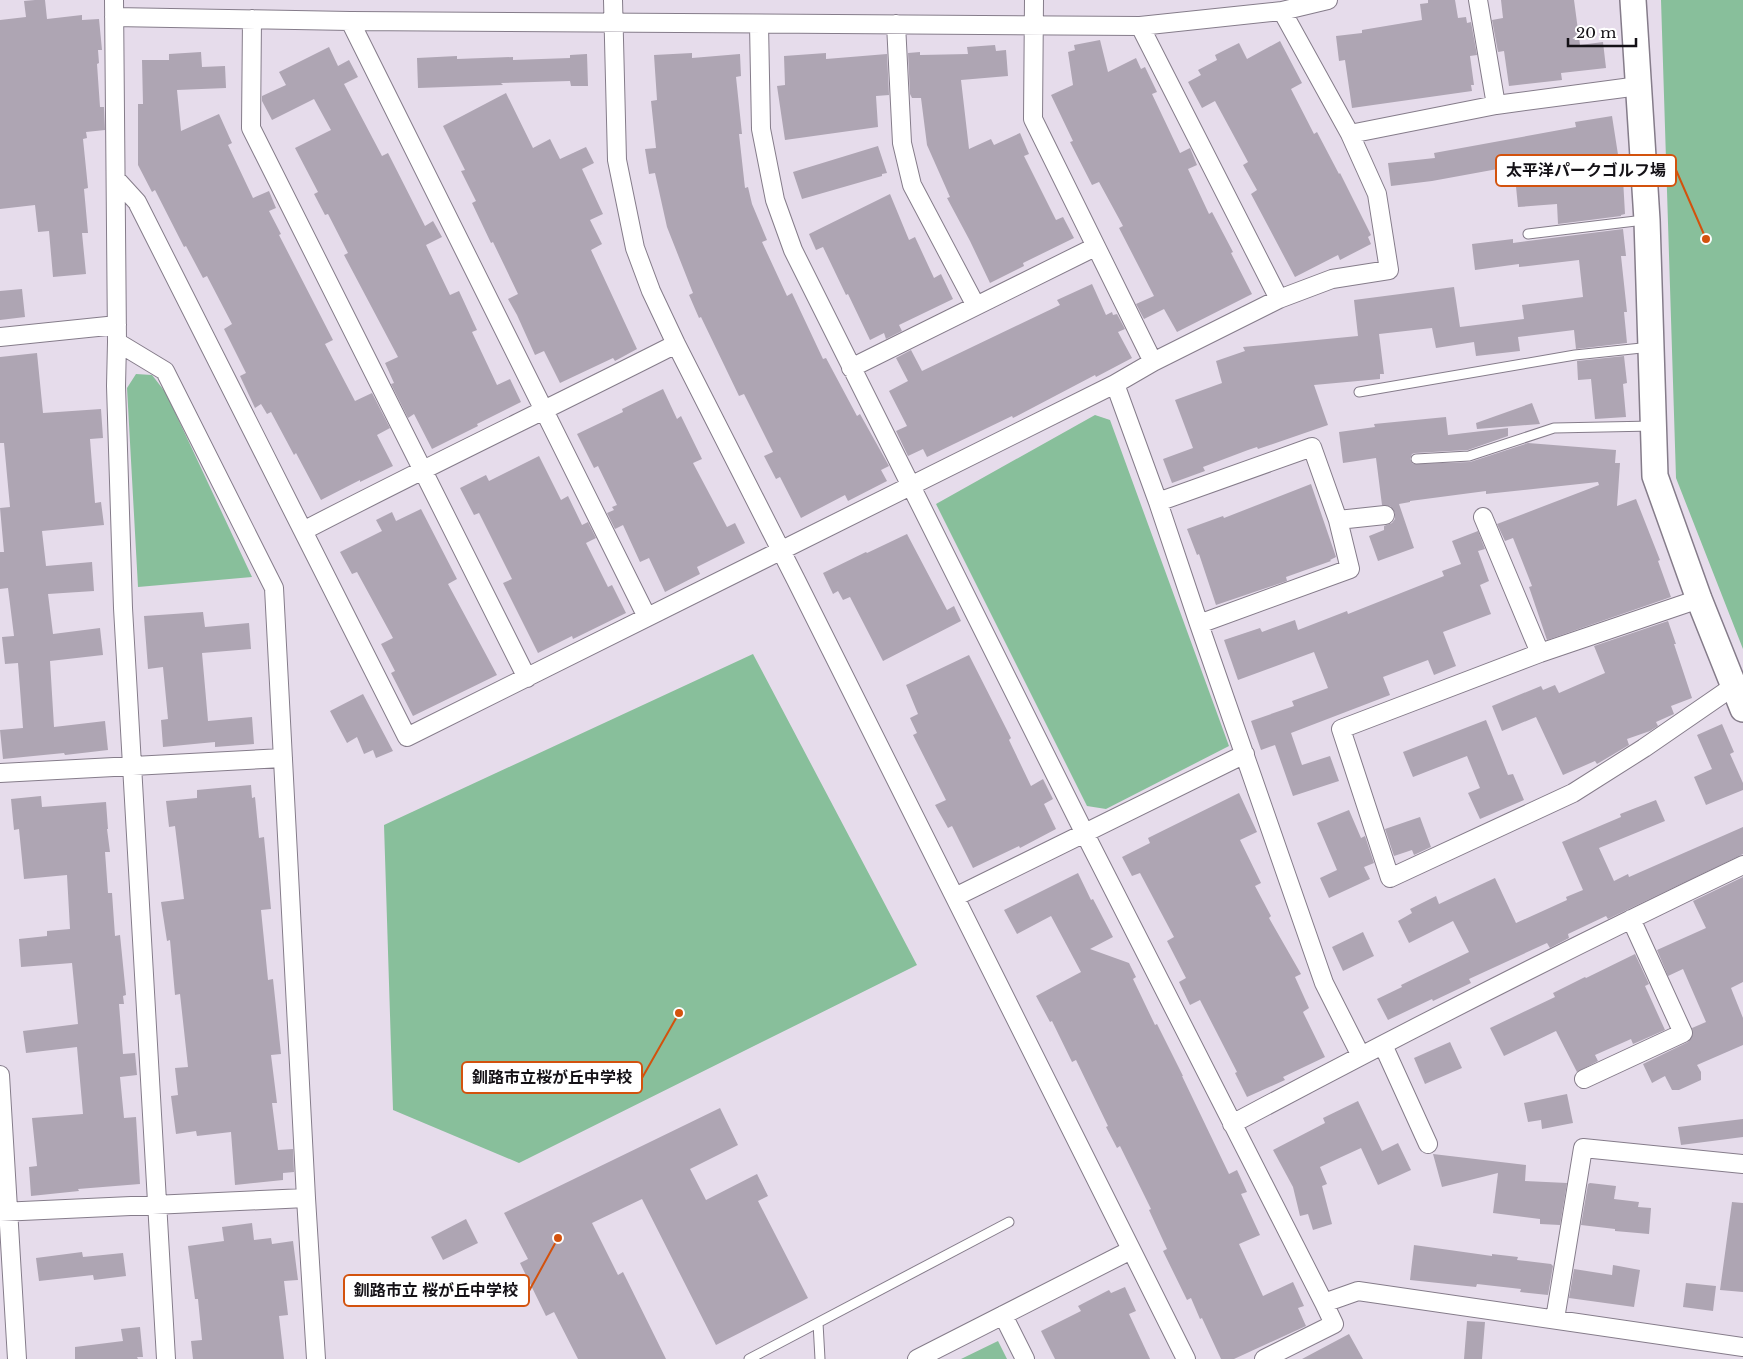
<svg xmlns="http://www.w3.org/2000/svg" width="1743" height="1359" viewBox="0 0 1743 1359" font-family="'Libre Baskerville','Noto Sans JP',serif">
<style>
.green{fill:#88bf9b}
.building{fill:#aea5b3}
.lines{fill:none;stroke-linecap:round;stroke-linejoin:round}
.lane-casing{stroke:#857c8a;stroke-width:11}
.street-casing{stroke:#857c8a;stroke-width:20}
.secondary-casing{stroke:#857c8a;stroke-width:28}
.lane{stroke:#fff;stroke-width:9}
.street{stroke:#fff;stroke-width:18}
.secondary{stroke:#fff;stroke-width:25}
.leader{fill:none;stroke:#d3520d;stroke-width:2}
.callout-dot{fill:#d3520d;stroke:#fff;stroke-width:2}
.callout{fill:#fff;stroke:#d3520d;stroke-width:2}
.callout-label{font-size:16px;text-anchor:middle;font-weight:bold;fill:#141116}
</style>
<rect width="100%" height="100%" fill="#e6dceb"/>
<!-- green -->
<path class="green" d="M1661,0H1743V649L1676,478Z
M136,374L152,375L166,393L252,577L138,587L127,388Z
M1095,415L1110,420L1229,746L1106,809L1087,806L936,504Z
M753,654L917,965L519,1163L393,1110L384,825Z
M998,1341L1007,1359H961Z"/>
<!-- building -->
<path class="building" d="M35,0H45L47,19L82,15V20L99,19L102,50H98L99,63L97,64L100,107H104L105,130L86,132L87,138L83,139L88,188L84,189L88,233H82L86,274L53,277L49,231L38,232L35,205L0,209V20L26,17L24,1Z
M1428,0H1455L1458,18L1466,17L1467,23L1471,22L1477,55L1470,56L1474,85H1471L1472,91L1352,108L1345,60L1339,61L1336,36L1362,33V30L1422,20L1420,4L1428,3Z
M1501,0H1574L1580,45L1603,42L1606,68L1561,73L1562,80L1509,86L1504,51L1498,52L1492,20L1503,18Z
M1100,40L1108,72L1136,58L1141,69L1145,67L1157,92L1152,94L1180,153L1190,148L1197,165L1188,169L1209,214L1212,212L1233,252L1231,253L1252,294L1177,332L1164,309L1144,319L1136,304L1154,296L1119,228L1123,226L1099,182L1092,185L1070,142L1073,141L1051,95L1073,85L1068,52L1075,50L1074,45Z
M1280,41L1302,83L1291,89L1314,134L1317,132L1339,174L1340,173L1371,235L1368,237L1371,244L1340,260L1338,255L1295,277L1251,194L1257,190L1243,165L1248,162L1215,101L1202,108L1188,82L1201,75L1198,70L1217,60L1215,55L1239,43L1247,59Z
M995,45L996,51L1006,50L1008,76L961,80L969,149L991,139L994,145L1020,133L1029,154L1024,156L1056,220L1063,217L1074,238L1023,263L1024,266L990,283L970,241L947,198L950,197L927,145L921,98H912L910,94L908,53L920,52V55L968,54L967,47Z
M329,47L338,66L349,60L358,77L344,84L382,156L388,153L425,226L433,221L442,237L426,245L450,295L459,291L477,330L472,332L497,385L510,379L521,402L477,424L478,426L432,449L414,414L408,418L391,384L394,383L385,363L398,357L344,255L348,253L328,214L325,215L314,194L318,192L295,148L331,130L314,99L272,120L262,101V96L286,85L279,72Z
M201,52L202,67L225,66L226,88L177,90L181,131L219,114L232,143L228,145L253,198L269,191L276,208L269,211L281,234L279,235L333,340L325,344L355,401L372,393L390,428L377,435L393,466L360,482V480L321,500L296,453L294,455L271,412L267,414L261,404L255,408L240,376L246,373L224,329L232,324L207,276L203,278L186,246L184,247L155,190L152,192L138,165V104H143L142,60H169V54Z
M692,53V58L740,54L741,76L736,77L742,134H739L745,188L748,187L752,204L767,240L762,242L787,296L792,293L823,359L826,358L857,416L860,414L889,466L881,470L887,481L848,501L845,495L801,518L780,477L776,479L764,456L773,452L744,394L739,396L701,317L699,318L689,295L693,293L667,227L655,173L649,174L645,149L656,148L651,101L657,100L654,55Z
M826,53V59L887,54L889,95L876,96L878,127L785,140L777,86L785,85L784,56Z
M587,54L588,86H571L570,81L501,83L503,85L418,88L417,58L457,56V59L513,57V60L570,58V55Z
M506,93L533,148L550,139L560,159L586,147L594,163L582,169L603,214L590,220L602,244L591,250L637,349L615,361L613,358L560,383L544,351L535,355L517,315L508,299L518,294L493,242L491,243L472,203L476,201L461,171L465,170L443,126Z
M1612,116L1619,161H1622L1625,214L1621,215V216L1558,224L1557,204L1518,207L1514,166L1432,181L1391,186L1388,163L1435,158L1434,153L1576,127L1575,122Z
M878,146L887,173L882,174V176L802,199L793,172Z
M890,194L909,240L915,237L934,278L941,274L953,299L899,325L902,331L886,339L884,333L870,340L848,294L846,295L823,247L816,250L809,234Z
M1623,229L1626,256H1621L1627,312H1624L1627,343L1576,349L1574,330L1518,337L1520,351L1476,356L1474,342L1436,348L1432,328L1379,334L1384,374H1380V379L1314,385L1328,425L1258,449L1257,447L1248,450L1203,467L1205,471L1172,483L1163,459L1193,448L1175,400L1222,383L1216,361L1245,351L1243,347L1358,336L1354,300L1454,287L1460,327L1524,319L1522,305L1583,297L1579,260L1519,267V264L1475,270L1472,244L1513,239V243Z
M1092,284L1106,315L1112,312L1113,315L1117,314L1125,329L1118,332L1132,358L1096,377L1095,375L1013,418L1012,416L927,457L923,449L908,456L896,431L907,426L889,391L908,381L896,358L911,350L922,371L1060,305L1057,300Z
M22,289L25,317L0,320V291Z
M37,353L43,413L101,409L103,438L90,439L95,503L101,502L104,525L42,531L46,566L92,562L94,591L48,594L53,634L100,628L103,655L50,661L54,727L105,721L108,750L65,755L64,753L3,759L0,730L23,728L18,663L5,664L2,637L14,636L8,588L0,589V552H4L0,508L10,507L4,443H0V357Z
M1624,356L1627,383L1623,384L1626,417L1595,419L1591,379L1578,380L1577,361Z
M663,389L677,419L681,416L702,459L693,463L727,527L735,523L745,543L697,567L700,574L665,592L649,558L640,562L623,525L615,529L607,513L614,510L612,507L617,505L598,466L594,468L577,434L623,412L622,409Z
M1532,403L1540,424L1477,429L1476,423Z
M1446,417L1448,435L1508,428V436L1468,450L1415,453L1412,454L1410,459L1413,464L1470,462L1528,443L1616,450L1615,463H1620L1617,506L1636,499L1660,560L1658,561L1671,597L1547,640L1529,587L1532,586L1513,538L1505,541L1497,524L1599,485L1598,482L1486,494V491L1410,501V502L1399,504L1414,548L1378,561L1369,536L1384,530V526L1392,523L1395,519V513L1390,506L1382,505L1376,458L1343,463L1339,432L1375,427L1374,424Z
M539,456L561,500L568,496L582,525L588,522L596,538L586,543L608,587L612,585L626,613L573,639L572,636L538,653L503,583L512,579L479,513L474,515L460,488L486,475L489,481Z
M1311,484L1336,557L1330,560L1331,561L1286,577L1287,581L1216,605L1199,554L1197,555L1187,529L1223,516L1224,518Z
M421,509L457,579L448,584L497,675L413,716L391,673L395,671L381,644L393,638L357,572L352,574L340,552L382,531L376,520L392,512L396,521Z
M1478,531L1485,549L1478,551L1489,581L1480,585L1491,614L1443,632L1456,666L1434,675L1428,660L1383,677L1390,695L1291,733L1302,765L1330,756L1339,781L1293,796L1275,745L1261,750L1251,721L1294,706L1292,701L1328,688L1314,652L1238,680L1224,640L1260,628L1262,632L1295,620L1298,630L1347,611L1348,614L1444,576L1442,571L1461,564L1452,541Z
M907,534L947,610L954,606L961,621L883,661L850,597L843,600L838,591L833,594L823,573L866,552L867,553Z
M203,612L205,627L249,623L251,649L202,653L208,721L252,717L254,744L215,747V742L163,747L161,720L168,719L163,667L148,669L144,616Z
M1668,621L1676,644H1674L1692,698L1671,706L1674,714L1656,722L1658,726L1650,731L1627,739L1629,745L1597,764L1595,761L1563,775L1536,717L1502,731L1492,706L1541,686L1543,690L1555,685L1559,693L1605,673L1594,646Z
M969,655L1011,738L1009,740L1031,786L1043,779L1053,799L1044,804L1056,829L1020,848L1019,846L973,868L952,826L948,828L935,805L946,800L913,735L917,733L910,718L918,714L906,685Z
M363,694L393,751L376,758L373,750L364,754L357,737L347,743L330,711Z
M1486,720L1508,775L1513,774L1524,800L1480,819L1468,793L1480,788L1467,756L1413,777L1403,752Z
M1722,724L1734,752L1730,754L1743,783V790L1706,805L1694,777L1712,769L1697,735Z
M251,785L252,798L255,797L259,838L264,837L271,909L261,910L268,980L273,979L281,1054L271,1055L277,1103H272L278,1150L293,1149L294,1172L283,1173V1180L235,1185L231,1132L197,1136L196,1131L176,1134L171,1096L178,1095L175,1068L188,1067L180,994L175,995L170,940L167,941L161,902L184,899L175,826L169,827L166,801L197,798V790Z
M1239,793L1257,832L1240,840L1261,883L1255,886L1271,916L1269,918L1301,974L1295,977L1309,1008L1303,1012L1325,1057L1283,1077L1285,1080L1247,1097L1235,1073L1237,1072L1200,1000L1190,1005L1179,982L1186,978L1167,941L1174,937L1140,873L1132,876L1122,857L1150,843L1148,838Z
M41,796L42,807L106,802L108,829H107L110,852H105L108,893H112L115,936L120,935L126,995L123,996L124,1004H119L123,1054L135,1053L137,1075L120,1077L124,1118L136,1117L140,1184L78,1189L79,1191L31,1196L29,1167L37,1166L32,1118L83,1114L77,1047L26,1053L23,1031L78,1024L72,963L21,967L19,939L47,936V931L70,929L67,875L24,879L19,829L14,830L11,799Z
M1656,800L1665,821L1599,848L1614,881L1628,874L1629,877L1743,827V854L1608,919L1606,916L1568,934L1569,938L1550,948L1547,943L1469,979L1471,983L1433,1001L1432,999L1388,1020L1377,999L1402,987L1401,985L1469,952L1453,921L1409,943L1398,921L1412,913L1410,909L1436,896L1439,904L1495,878L1516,923L1567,900L1566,897L1583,890L1562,842L1621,817L1620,814Z
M1349,810L1361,838L1365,836L1374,863L1364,867L1370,879L1329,898L1320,878L1337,870L1317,823Z
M1420,817L1431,847L1414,855L1412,850L1394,856L1385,829Z
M1078,873L1091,900L1093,899L1113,937L1090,949L1129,963L1136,977L1133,979L1155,1025L1157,1024L1183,1076H1182L1229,1174L1237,1170L1247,1192L1241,1194L1260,1235L1239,1244L1263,1296L1293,1282L1304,1306L1298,1308L1306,1326L1234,1359H1221L1202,1318L1200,1319L1191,1298L1187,1300L1163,1251L1167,1249L1149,1210L1151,1209L1120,1146L1117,1148L1106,1127L1108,1126L1076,1060L1072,1062L1052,1021L1050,1022L1036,996L1081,972L1051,916L1017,934L1004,910Z
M1743,877V982L1731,988L1743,1018V1045L1697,1065L1701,1072V1080L1679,1090H1672L1665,1076L1652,1083L1643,1064L1688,1042L1693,1034L1692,1028L1706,1022L1683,969L1668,976L1657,950L1706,928L1693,901Z
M1363,932L1374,956L1343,971L1332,947Z
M1635,954L1649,984L1645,986L1665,1030L1633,1044L1631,1039L1595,1055L1598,1061L1577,1072L1556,1031L1504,1056L1490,1028L1555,997L1553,993L1585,977L1586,978Z
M1450,1042L1462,1068L1425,1084L1414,1058Z
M1567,1094L1573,1123L1542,1129L1541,1120L1528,1122L1524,1103Z
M1358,1101L1382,1151L1398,1143L1411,1170L1378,1185L1361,1148L1320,1167L1327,1184L1322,1186L1332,1224L1313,1230L1308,1214L1300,1216L1293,1187L1273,1150L1325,1123L1323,1118Z
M720,1108L738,1145L690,1169L706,1200L757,1174L768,1196L758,1201L808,1298L716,1345L642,1199L592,1223L618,1275L623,1272L666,1359H578L554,1312L546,1316L520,1263L528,1259L504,1213Z
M1743,1119V1137L1681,1145L1678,1127Z
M1433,1154L1526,1165L1525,1181L1567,1183L1560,1225L1540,1224V1219L1493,1213L1498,1173L1442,1187Z
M1590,1183L1616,1186L1614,1199L1639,1202L1638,1207L1651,1208L1649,1234L1615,1231V1229L1581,1225L1588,1184Z
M1732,1202L1743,1203V1292L1720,1290Z
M466,1219L478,1243L443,1260L431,1237Z
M252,1223L254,1240L271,1238L272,1244L293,1241L298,1280L284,1281L288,1315L279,1316L284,1359H193L191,1341L202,1340L198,1299H195L188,1246L224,1241L222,1227Z
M1414,1245L1492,1256V1254L1518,1257L1517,1260L1551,1264L1553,1266L1548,1295L1520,1292L1521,1289L1477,1284L1476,1287L1410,1280Z
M82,1252L83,1257L123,1253L126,1276L94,1280L93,1275L39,1281L36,1258Z
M1613,1265L1640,1270L1634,1307L1569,1298L1574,1269L1612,1275Z
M1686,1283L1716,1286L1713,1311L1683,1307Z
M1125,1287L1136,1311L1129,1314L1150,1359H1055L1041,1331L1081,1311L1078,1306L1109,1290L1111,1293Z
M1467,1321L1485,1322L1482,1359H1464Z
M140,1327L143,1357H137L138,1359H75V1347L123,1341L121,1329Z
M1349,1334L1363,1359H1302Z"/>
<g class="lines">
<!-- lane casing -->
<g class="lane-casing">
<path id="lane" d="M1528,234L1644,220
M1359,392L1575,355L1651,347
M1416,459L1469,456L1554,428L1653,426
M818,1323L820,1359
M749,1359L1009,1222"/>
</g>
<!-- street casing -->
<g class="street-casing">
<path id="street" d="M114,0L117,342L116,386L123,608L166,1359
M613,0L617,160L635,248L651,291L676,344L796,580L1186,1359
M1034,0L1033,119L1153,362
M1478,0L1496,105
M114,17L350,21L1140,26L1282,11L1328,0
M252,19L251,128L527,678
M350,21L647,617
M759,24L761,129L775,200L793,250L1084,832L1324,1303
M896,24L902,143L912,185L976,306
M1140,26L1279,299
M1350,134L1496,105L1639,86
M116,179L137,202L407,737L1115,384L1153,362L1279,299L1332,279L1389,270L1377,194L1350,134L1282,11
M0,337L117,325
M117,342L165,371L274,588L306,1198L316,1359
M851,368L1095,247
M1115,384L1158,502L1199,624L1324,983L1361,1056
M1158,502L1312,447L1338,520L1350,569L1199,624
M1483,517L1540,653
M1338,520L1385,515
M303,531C426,467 552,407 676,344
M1699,599L1540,653L1341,729L1390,878L1573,793L1644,748L1734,686
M0,773L283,758
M955,897L1245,754
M1383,1045L1428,1144
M0,1075L17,1359
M1584,1079L1683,1033L1631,919
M1232,1124C1401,1034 1571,947 1743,865
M0,1212L306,1198
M1003,1315L1025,1359
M1555,1319L1583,1148L1743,1164
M917,1359L1131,1250
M1264,1359L1334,1324L1324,1303L1358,1291L1743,1347"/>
</g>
<!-- secondary casing -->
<g class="secondary-casing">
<path id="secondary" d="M1633,0L1647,220L1655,476L1699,599L1743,709"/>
</g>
<!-- lane -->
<use href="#lane" class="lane"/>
<!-- street -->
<use href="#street" class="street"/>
<!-- secondary -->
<use href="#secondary" class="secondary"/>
</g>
<!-- callouts -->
<path class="leader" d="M1706 239L1676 170M679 1013L642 1078M558 1238L529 1291"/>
<g class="callout-dot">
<circle cx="1706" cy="239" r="5"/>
<circle cx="679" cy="1013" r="5"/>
<circle cx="558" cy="1238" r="5"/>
</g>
<g class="callout">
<rect x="1496" y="155" width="180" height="31" rx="5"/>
<rect x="462" y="1062" width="180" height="31" rx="5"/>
<rect x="344" y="1275" width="185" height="31" rx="5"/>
</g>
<g class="callout-label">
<text x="1586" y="176">太平洋パークゴルフ場</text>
<text x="552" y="1083">釧路市立桜が丘中学校</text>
<text x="436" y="1296">釧路市立 桜が丘中学校</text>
</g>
<!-- scale -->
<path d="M1568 38v8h68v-8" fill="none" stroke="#141116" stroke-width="2.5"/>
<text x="1576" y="38" font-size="15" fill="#141116" stroke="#ffffff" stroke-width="4" paint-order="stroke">20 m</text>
</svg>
